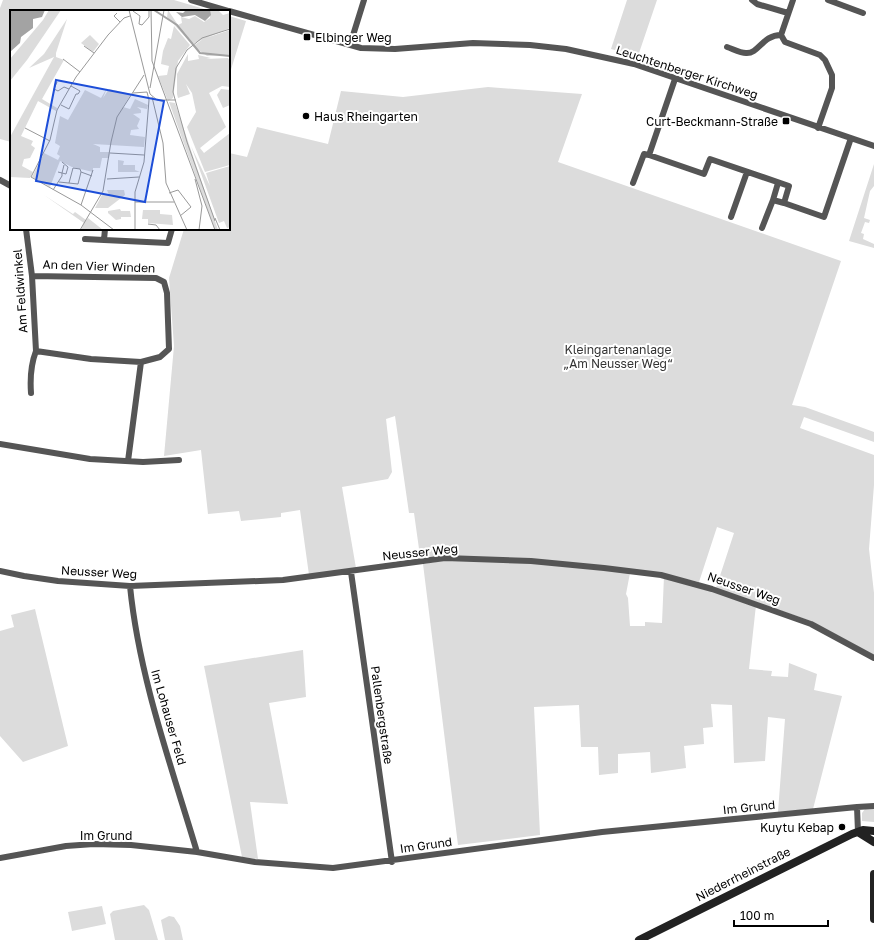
<svg xmlns="http://www.w3.org/2000/svg" width="874" height="940" viewBox="0 0 874 940" font-family="'Golos Text',sans-serif">
<style>
.green{fill:#dcdcdc}
.lines{fill:none;stroke-linecap:round;stroke-linejoin:round}
.street{stroke:#555;stroke-width:6}
.secondary{stroke:#222;stroke-width:8}
.poi-dot{fill:#000;stroke:#fff;stroke-width:1.5}
.labels{text-anchor:middle;dominant-baseline:central;stroke-width:4;stroke-linejoin:round;paint-order:stroke}
.poi-label{font-size:12px;fill:#000;stroke:#fff;text-anchor:start}
.street-label{font-size:12px;fill:#000;stroke:#fff}
.park-label{font-size:12px;fill:#333;stroke:#fff}
.inset-river{fill:none;stroke:#a3a3a3;stroke-width:2}
.inset-road{fill:none;stroke:#999;stroke-width:1}
.view{fill:#1d4ed8;fill-opacity:0.15;stroke:#1d4ed8;stroke-width:2}
.inset-edge{fill:none;stroke:#000;stroke-width:2}
</style>
<rect width="100%" height="100%" fill="#fff"/>
<!-- green -->
<path class="green" d="M3,0H174L211,11H11V142L0,139V8Z
M627,0H657L638,56L611,49Z
M229,16L246,21L229,76Z
M488,87L582,94L558,162L841,261L792,405L805,407L874,432V442L804,417L800,428L874,455V485L869,549L874,593V655L811,621L716,588L734,533L717,527L699,582L659,573L420,556L414,513H409L395,416L386,419L392,472L388,479L342,487L356,568L309,575L300,510L281,513V517L241,521L239,511L208,514L201,450L164,456L174,346L169,278L184,229H229V153L247,157L257,127L328,144L341,91L403,97Z
M874,164V186L870,191L864,218L870,220L869,223L865,222L861,233L864,234L863,239L874,244V248L849,241Z
M442,561H508L630,573L626,594L628,598L630,626H645V622L662,623L664,576L756,605L749,669L772,671L771,676L788,677L789,663L817,674L814,690L842,696L813,809L778,812L785,719L768,717L765,761L734,763L732,705L711,704L713,727L703,728L704,744L684,746L686,768L651,773L650,752L618,754V773L599,775L598,747H581L579,705L534,707L540,835L458,845L423,564Z
M35,609L68,746L23,762L0,736V631L14,627L11,615Z
M303,650L306,697L269,703L288,804L250,802L258,859L242,857L204,666Z
M874,808V822L862,821V813L865,809Z
M144,905L149,910L158,940H115L110,914L113,911Z
M102,906L106,924L72,931L68,912Z
M169,916L174,917L180,926L183,940H165L161,920Z"/>
<g class="lines">
<!-- street -->
<path class="street" d="M191,0L228,11
M752,0L757,4L788,13
M793,0L781,35L785,42L820,55L825,60L832,75V88L818,128
M828,0L863,13
M229,11L361,48L395,49L473,43L530,45L566,49L634,64L874,146
M350,45L364,0
M727,47C733,49 740,53 746,53C759,54 762,35 781,35
M675,79L649,155L704,174L710,159L789,186L784,203L824,217L851,138
M0,180L11,186
M633,183L644,154L649,155
M778,183L773,200L784,203
M731,217L747,172
M762,228L773,200
M26,229L32,276L36,351L91,359L141,362
M105,229L104,240L168,243L172,229
M85,239L104,240
M32,276L156,278L164,282L167,293L169,349L160,357L141,362L128,461
M31,393C30,379 31,364 36,351
M0,444L90,459L143,462L179,460
M0,571L24,576L58,581L130,586L283,580L445,558L531,561L604,568L661,575L712,589L811,624L874,658
M351,572L392,862
M130,586C139,677 171,765 197,852
M858,832L857,807L874,806
M0,858L66,846L94,844L131,845L197,852L255,862L333,868L602,832L857,807"/>
<!-- secondary -->
<path class="secondary" d="M858,832L874,842
M874,874V919
M639,940L852,834L863,830L874,831"/>
</g>
<!-- markers -->
<g class="poi-dot">
<rect x="303" y="33" width="8" height="8" rx="2"/>
<circle cx="306" cy="116" r="4"/>
<rect x="782" y="117" width="8" height="8" rx="2"/>
<circle cx="842" cy="827" r="4"/>
</g>
<g class="labels">
<!-- poi labels -->
<g class="poi-label">
<text x="315" y="37">Elbinger Weg</text>
<text x="314" y="116">Haus Rheingarten</text>
<text x="778" y="121" text-anchor="end">Curt-Beckmann-Straße</text>
<text x="834" y="827" text-anchor="end">Kuytu Kebap</text>
</g>
<!-- street labels -->
<g class="street-label">
<text transform="translate(687 72) rotate(18)">Leuchtenberger Kirchweg</text>
<text transform="translate(99 266) rotate(2)">An den Vier Winden</text>
<text transform="translate(20 291) rotate(-94)">Am Feldwinkel</text>
<text transform="translate(420 552) rotate(-6)">Neusser Weg</text>
<text transform="translate(99 572) rotate(3)">Neusser Weg</text>
<text transform="translate(744 588) rotate(19)">Neusser Weg</text>
<text transform="translate(382 715) rotate(82)">Pallenbergstraße</text>
<text transform="translate(169 717) rotate(74)">Im Lohauser Feld</text>
<text transform="translate(749 807) rotate(-6)">Im Grund</text>
<text x="106" y="835">Im Grund</text>
<text transform="translate(426 845) rotate(-8)">Im Grund</text>
<text transform="translate(743 874) rotate(-27)">Niederrheinstraße</text>
</g>
<!-- park labels -->
<g class="park-label">
<text x="618" y="349">Kleingartenanlage<tspan x="618" dy="14">„Am Neusser Weg“</tspan></text>
</g>
</g>
<!-- overview -->
<g transform="translate(10 10)">
<rect width="220" height="220" fill="#fff"/>
<path d="M39,0H51L17,50L0,71V49L33,10ZM158,0L168,15L172,13L171,7L179,9L185,6L194,12L200,8V0H208L213,5L220,3V18L182,34L157,7ZM57,9L46,43V47L54,50L32,89L47,98L46,101L28,91L11,126L23,131L21,135L25,138L20,148L14,149L12,156L23,162L20,168L0,167V127L44,47L19,58L34,44ZM164,16L180,35L168,51L163,88L158,91L148,66L157,65L159,56L151,54L153,41L158,28L161,29ZM220,20V45L197,46L183,36L193,29ZM80,25L89,34L83,42L71,33ZM178,44V51L189,49L188,45L201,48L196,49L218,48L220,51V77L212,76L199,83L216,117L190,138L194,143L220,123V155L195,162L177,117L186,102L182,83L176,74L180,84L168,88L167,84V64ZM97,78L93,88L99,79L121,84L113,97L120,99L125,89L138,95L137,99L127,97L131,100V103L123,104L130,109L127,116L129,119L121,120L120,125L135,127L134,137L83,134L90,137V142H100L99,148H92L90,158H83V162L62,157L50,151L40,177L22,167L34,143L48,150L50,146L47,144L50,136L45,133L50,106L58,110L75,80L91,88ZM211,79L220,80V95L213,98L207,85ZM159,92L165,93L208,220H205L198,201ZM181,136L200,176L196,163L220,156V217L217,218L214,211L209,213ZM108,150L114,151L113,155H125V160L130,162H108ZM97,180H114L115,185L98,198H85L92,185H99ZM34,185L63,204L65,202L76,210L78,208L93,220H71L74,213ZM110,199L111,201H120L121,207H111V209L106,210L98,203V201ZM133,200H150V204L162,205L163,215L138,213V209H132Z" fill="#dcdcdc"/>
<path d="M0,0H35L32,7L23,9V18L11,27L10,33L0,42ZM176,0H200L201,5L195,11L185,5L172,7L166,2L173,3Z" fill="#a3a3a3"/>
<path class="inset-river" d="M144,0L167,15L190,43L220,46"/>
<path class="inset-road" d="M119,0L140,84L147,90H166M141,0L142,51L205,220M123,1L130,6L129,14L132,15L139,7V0M107,3L104,6L110,12M74,36L84,43M53,49L70,62M47,72L44,79L48,81L54,77L59,79M140,78L154,0M163,82L177,132L205,211M163,82L166,58L177,40L192,28L220,19M123,83L137,82L139,90M142,87L153,133L156,173L177,220M51,95L59,99L66,84H68L70,81L61,76M15,118L40,131M100,143L134,145M52,152L58,157L56,164L52,163L54,155M97,169L129,167M185,169L192,196L189,220M49,172L68,174L71,162M59,173L63,158L70,159L71,162L82,166M43,180L52,166V163L48,162M159,183L168,180L181,197L170,206M125,192H164M71,195L83,160M205,208L210,220M138,214L146,215L150,220M70,220L93,181L101,132L107,107L134,65M104,220L71,195L21,167L40,130L47,100L66,67L98,25L114,8L120,6M125,220V182L134,152L139,90"/>
<path class="view" d="M46,70L154,91L135,192L26,171Z"/>
<rect width="220" height="220" class="inset-edge"/>
</g>
<!-- scale -->
<path d="M734 920v6h94v-6" fill="none" stroke="#000000" stroke-width="2"/>
<text x="740" y="920" font-size="12" fill="#000000" stroke="#ffffff" stroke-width="3" paint-order="stroke">100 m</text>
</svg>
